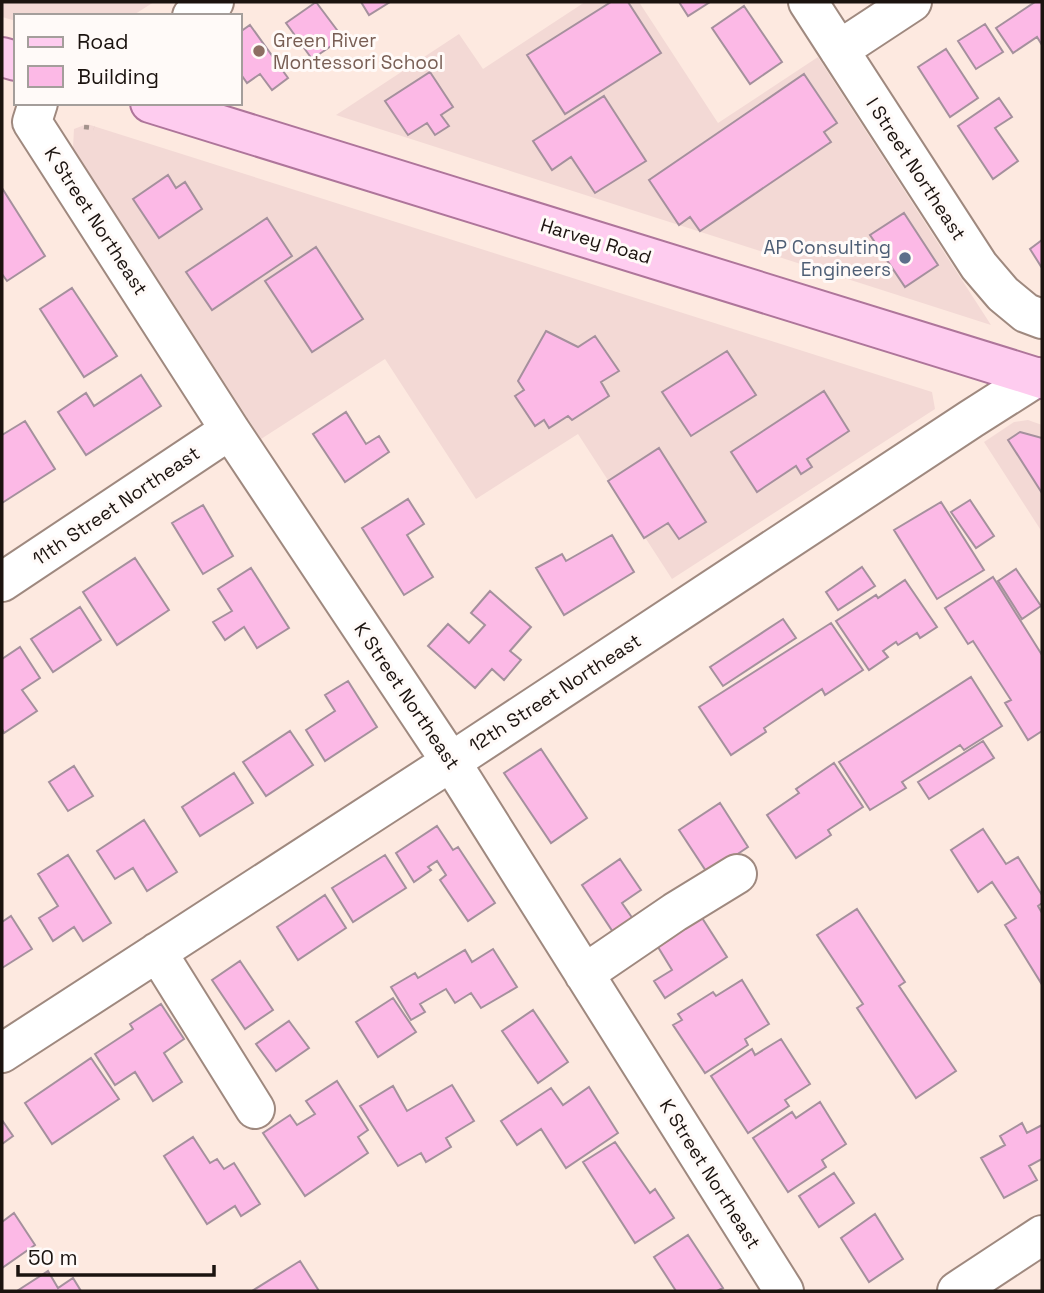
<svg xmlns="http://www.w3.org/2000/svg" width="1044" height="1293" viewBox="0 0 1044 1293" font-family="'Space Grotesk',sans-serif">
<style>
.commercial{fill:#f3d9d5}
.building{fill:#fcb9e6;stroke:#a5909d;stroke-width:2}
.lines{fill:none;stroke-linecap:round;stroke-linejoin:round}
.minor-casing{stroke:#9f897f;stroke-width:42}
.major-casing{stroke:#ae759a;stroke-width:42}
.path{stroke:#a3938c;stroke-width:4.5;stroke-dasharray:5 5;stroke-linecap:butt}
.minor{stroke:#fff;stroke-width:38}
.major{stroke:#feccef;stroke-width:38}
.education-dot{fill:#8d6e63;stroke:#fffaf8;stroke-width:2.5}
.service-dot{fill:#5c6f8a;stroke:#fffaf8;stroke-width:2.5}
.labels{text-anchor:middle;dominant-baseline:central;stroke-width:6;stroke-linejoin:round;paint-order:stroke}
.education-label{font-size:19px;fill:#785e54;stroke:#fffaf8;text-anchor:start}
.street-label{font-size:19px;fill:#1b130f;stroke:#fffaf8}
.service-label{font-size:19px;fill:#4e5e75;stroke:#fffaf8;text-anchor:end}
</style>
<rect width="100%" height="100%" fill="#fde9e0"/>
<!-- commercial -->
<path class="commercial" d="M2,2H154L132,16H16V21L2,17Z
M585,2H639L718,123L818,57L991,325L336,115L459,34L483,69Z
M87,124L932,392L935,409L672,579L578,434L476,499L385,359L261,439L73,148L74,129Z
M1028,420L1042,425V532L984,442L1014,422Z"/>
<!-- building -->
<path class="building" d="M316,2L343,38L312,59L286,23Z
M361,2H390L369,15Z
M611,2H628L661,53L565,114L527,55Z
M679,2H710L688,16Z
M1035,2H1042V45L1037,37L1013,53L996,28Z
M744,6L782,62L750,84L712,28Z
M985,24L1003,52L976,69L958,41Z
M250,25L288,78L272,90L260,74L247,83L240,73V32Z
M946,49L978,98L950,117L918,67Z
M430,72L453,107L441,115L449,126L435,135L427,123L408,135L385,101Z
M804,74L837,123L824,132L831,142L700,231L690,217L679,225L649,180Z
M604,96L646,161L595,193L571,157L552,170L533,141Z
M999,98L1012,117L995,128L1018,161L993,179L958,126Z
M168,175L176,188L185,182L202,209L159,238L133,199Z
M2,188L45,256L7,281L2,274Z
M904,213L938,265L905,287L870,235Z
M267,218L292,256L212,310L186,272Z
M1042,240V268L1030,249Z
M316,247L363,319L312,352L265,281Z
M72,288L117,356L84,377L40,309Z
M546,331L578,347L595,336L619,371L601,382L609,396L572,420L568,416L549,428L544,420L535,426L515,396L524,390L518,381Z
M727,351L756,395L691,436L662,392Z
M141,375L161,406L86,455L58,412L86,393L94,406Z
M824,391L849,431L807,459L812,467L801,474L796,466L757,492L731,452Z
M346,412L366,444L379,436L389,452L345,482L313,434Z
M25,421L55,469L2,503V435Z
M1020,432L1042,438V493L1008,440Z
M659,448L706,522L679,539L668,523L644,538L608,481Z
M408,499L424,524L407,535L433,577L404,595L362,528Z
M970,500L994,536L976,548L951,512Z
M941,502L984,570L937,599L894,530Z
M203,505L233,556L203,574L172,523Z
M612,535L634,572L564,615L536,568L562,554L566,561Z
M135,558L169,610L117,645L83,592Z
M862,567L875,586L838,610L826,592Z
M251,568L289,628L257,648L244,627L225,640L213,622L232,611L218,589Z
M1016,569L1041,606L1022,619L998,581Z
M993,577L1042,655V731L1028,740L1005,703L1011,700L973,641L968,644L945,608Z
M905,580L937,627L920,638L917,633L898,645L896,642L883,651L888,657L869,670L836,621L876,595L878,598Z
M490,591L531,627L510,651L521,660L504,680L492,669L475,688L428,646L448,624L469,643L485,625L471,613Z
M80,607L101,640L53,672L31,639Z
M783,619L796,638L723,686L710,667Z
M831,623L863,670L825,695L822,689L764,728L766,732L731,755L699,707Z
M20,647L40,678L22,690L37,711L4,733L2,729V659Z
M971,677L1002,726L964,750L960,745L902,782L906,788L870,810L839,762Z
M348,681L377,727L325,761L306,730L335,711L325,695Z
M290,731L313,765L266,796L243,762Z
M983,741L994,758L929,799L918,782Z
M541,749L587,818L551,843L504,773Z
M834,763L863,807L828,830L831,835L796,858L767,815L799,793L796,789Z
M74,766L93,796L68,811L49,782Z
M234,773L253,803L200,836L182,807Z
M720,803L748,847L708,874L679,830Z
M144,820L177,872L147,891L133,868L115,879L97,851Z
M437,826L453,850L458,847L495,903L468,921L440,880L446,875L437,861L428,867L431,870L414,882L396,853Z
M983,829L1006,864L1018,857L1042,895V903L1038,906L1042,913L1041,983L1005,925L1016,918L992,882L978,892L951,850Z
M68,855L111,923L83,941L74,927L53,941L39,918L58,906L38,874Z
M385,855L406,888L353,922L332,888Z
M620,859L641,890L622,903L633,919L613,932L582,885Z
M325,895L346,928L298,960L277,927Z
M857,909L905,982L899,986L956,1071L916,1098L857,1008L863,1004L817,935Z
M697,910L727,957L665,998L654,981L672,970L658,947L673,937L668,928Z
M11,916L32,949L2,968V922Z
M493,949L517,987L481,1008L471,993L455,1003L446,989L420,1004L425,1012L411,1020L391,987L415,973L418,978L465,950L472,962Z
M240,961L273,1010L245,1029L212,980Z
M742,980L769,1024L745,1039L748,1045L705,1073L673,1025L682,1020L678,1014L713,992L716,996Z
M393,998L416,1032L378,1057L356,1022Z
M161,1004L184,1039L164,1053L182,1082L153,1101L135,1072L115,1085L95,1054L133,1029L130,1024Z
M533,1010L568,1062L538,1083L502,1031Z
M289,1021L309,1048L276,1071L256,1044Z
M781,1039L810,1084L785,1100L789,1106L748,1133L711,1076L752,1049L755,1055Z
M91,1058L119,1099L52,1144L25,1103Z
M337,1081L368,1130L358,1137L368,1153L305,1196L263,1133L290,1115L297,1125L315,1114L306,1101Z
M452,1085L474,1121L446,1138L451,1147L426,1162L421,1153L398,1166L360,1106L393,1086L407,1111Z
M589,1087L618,1133L566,1168L541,1129L517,1145L501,1121L551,1088L563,1105Z
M820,1102L846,1144L822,1160L826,1167L788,1192L753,1138L792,1112L796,1118Z
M2,1120L13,1136L2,1144Z
M1022,1123L1027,1133L1042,1125V1159L1029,1166L1037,1180L1004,1198L981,1158L1005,1145L1000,1136Z
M193,1137L210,1163L217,1159L224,1169L234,1163L260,1204L241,1216L235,1206L207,1224L164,1156Z
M615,1142L650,1193L655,1189L674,1218L635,1243L583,1162Z
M834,1173L854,1203L819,1227L799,1196Z
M14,1213L35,1245L2,1268V1222Z
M875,1214L903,1259L869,1282L841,1238Z
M688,1235L723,1288L717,1291H676L654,1257Z
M300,1261L319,1291H252Z
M48,1271L58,1288L73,1278L81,1291H17Z"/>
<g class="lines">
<!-- minor casing -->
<g class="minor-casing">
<path id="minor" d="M808,2L979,266L1003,294L1026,313L1042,319
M192,16L214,2
M839,50L912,2
M38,103L32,122L230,430L451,762L784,1291
M2,582L230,430
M157,952L255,1109
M584,974L675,912L737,874
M2,1053L466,752L971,419L1037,377
M957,1291L1042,1235"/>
</g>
<!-- major casing -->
<g class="major-casing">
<path id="major" d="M2,57L16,61
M150,103L1042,379"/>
</g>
<!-- path -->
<path class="path" d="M84,127L94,128"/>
<!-- minor -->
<use href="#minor" class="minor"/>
<!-- major -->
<use href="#major" class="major"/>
</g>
<!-- markers -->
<circle class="education-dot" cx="259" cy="51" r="7"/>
<circle class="service-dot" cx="905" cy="258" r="7"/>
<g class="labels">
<!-- education labels -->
<g class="education-label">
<text x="273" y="40">Green River<tspan x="273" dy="22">Montessori School</tspan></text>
</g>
<!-- street labels -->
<g class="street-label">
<text transform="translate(916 169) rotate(57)">I Street Northeast</text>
<text transform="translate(96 221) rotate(57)">K Street Northeast</text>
<text transform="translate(596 241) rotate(17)">Harvey Road</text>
<text transform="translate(116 506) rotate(-34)">11th Street Northeast</text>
<text transform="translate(555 693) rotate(-33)">12th Street Northeast</text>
<text transform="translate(407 696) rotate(56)">K Street Northeast</text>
<text transform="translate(710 1174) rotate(58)">K Street Northeast</text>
</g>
<!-- service labels -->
<g class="service-label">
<text x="891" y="247">AP Consulting<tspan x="891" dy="22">Engineers</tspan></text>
</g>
</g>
<!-- border -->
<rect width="1044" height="1293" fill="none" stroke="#1b130f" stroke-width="7"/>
<!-- legend -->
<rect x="14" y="14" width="228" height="91" fill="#fffaf8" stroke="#a49e9b" stroke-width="2"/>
<rect x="28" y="37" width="35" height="10" fill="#feccef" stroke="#a49e9b" stroke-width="2"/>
<text x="77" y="49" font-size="21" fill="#1b130f">Road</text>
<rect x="28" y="66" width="35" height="21" fill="#fcb9e6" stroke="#a49e9b" stroke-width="2"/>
<text x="77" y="84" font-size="21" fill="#1b130f">Building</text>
<!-- scale -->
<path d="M18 1265v10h196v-10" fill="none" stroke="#1b130f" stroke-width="3.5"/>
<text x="28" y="1265" font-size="21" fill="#1b130f" stroke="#fffaf8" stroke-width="5" paint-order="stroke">50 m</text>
</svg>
